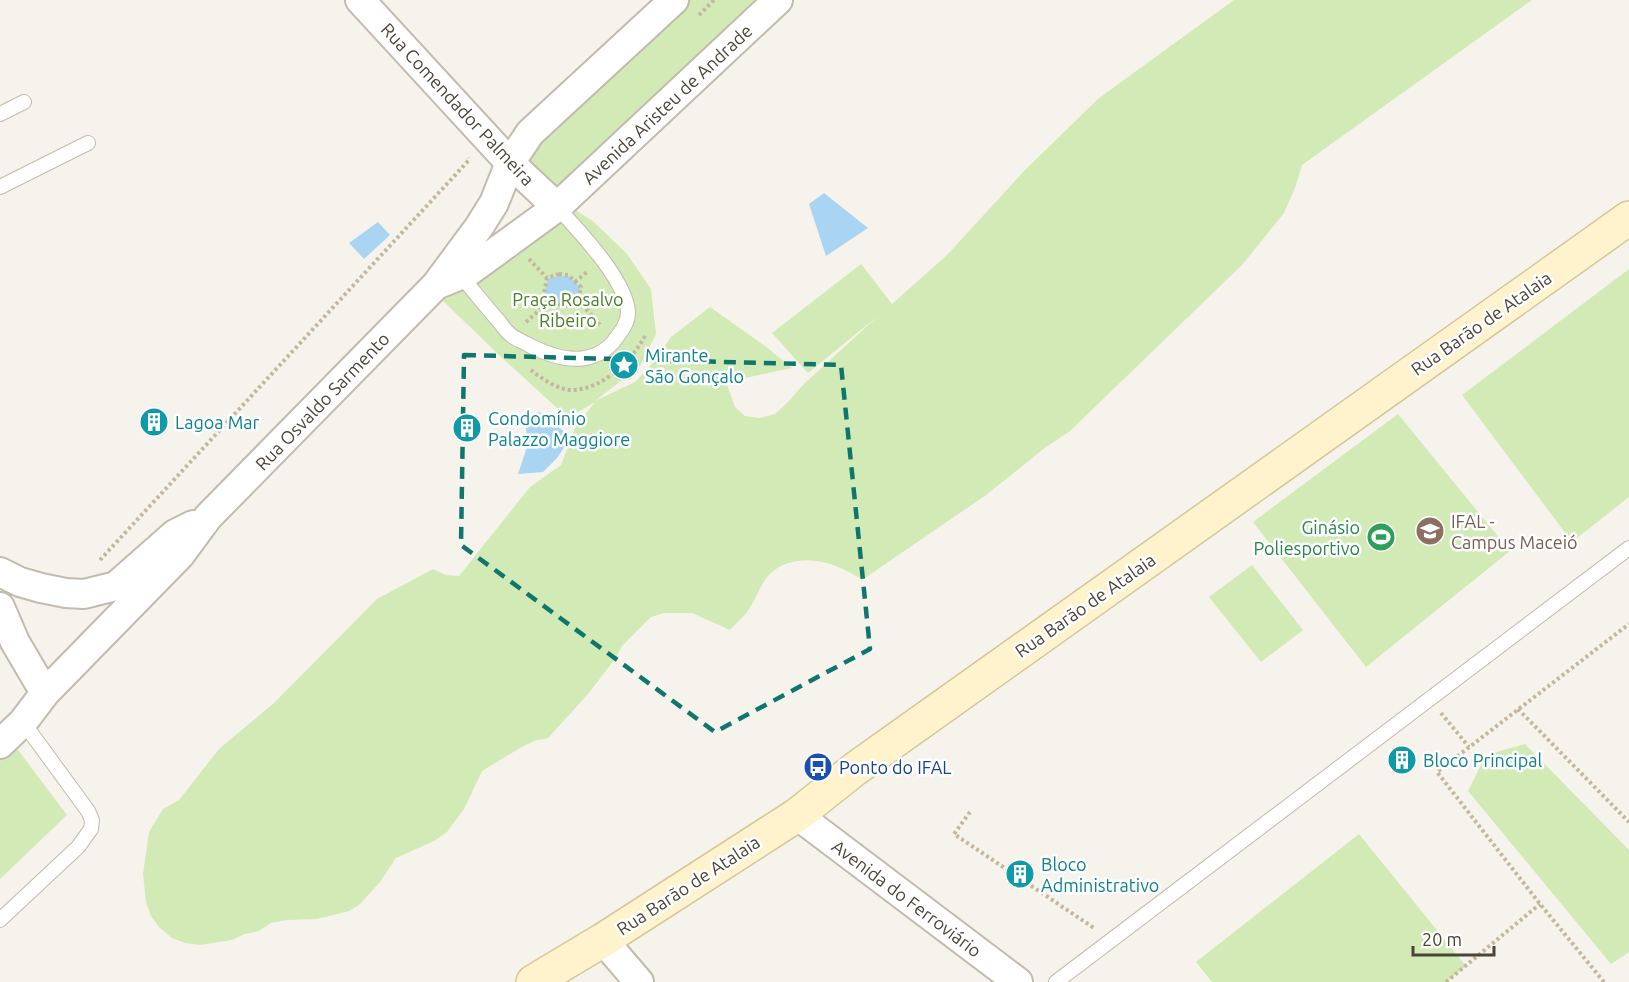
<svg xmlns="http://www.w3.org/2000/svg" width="1629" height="982" viewBox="0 0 1629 982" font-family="Ubuntu,sans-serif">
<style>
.green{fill:#d2eab5}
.water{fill:#a9d4f2}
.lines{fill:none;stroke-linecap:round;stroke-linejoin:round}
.service-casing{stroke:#c2bbae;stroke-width:16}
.minor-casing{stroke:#c2bbae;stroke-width:32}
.secondary-casing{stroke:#d6c79b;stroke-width:36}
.path{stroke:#c4b79f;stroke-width:4;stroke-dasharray:3 3;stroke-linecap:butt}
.service{stroke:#fff;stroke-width:14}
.minor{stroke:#fff;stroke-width:28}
.secondary{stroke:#fff3cd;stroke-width:33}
.marked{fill:none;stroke:#0f766e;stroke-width:4.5;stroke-dasharray:12 8;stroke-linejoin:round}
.labels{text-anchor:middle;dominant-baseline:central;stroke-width:5;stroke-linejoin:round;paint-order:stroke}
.street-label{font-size:18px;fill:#4b4439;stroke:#fff}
.park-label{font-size:18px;fill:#4a7f2a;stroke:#fff}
.culture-label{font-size:18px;fill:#0d838f;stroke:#fff;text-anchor:start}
.education-label{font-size:18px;fill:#785e54;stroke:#fff;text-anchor:start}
.leisure-label{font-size:18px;fill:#27864d;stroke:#fff;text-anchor:end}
.transit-label{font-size:18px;fill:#164399;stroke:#fff;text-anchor:start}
</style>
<rect width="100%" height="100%" fill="#f6f3ec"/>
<!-- green -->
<path class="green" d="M666,0H771L560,200L508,144Z
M1234,0H1532L1302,165L1295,188L1284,213L1242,265L1070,431L1046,447L986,495L862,580C837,562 797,550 771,573C760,583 757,598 749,609C744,617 736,623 730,630L692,613H664L651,617L622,646L615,659L588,694L548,738L534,741L520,748L482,771L464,809L447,832L434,841L396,858L380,882L360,904L349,911L317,919L286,920L271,923L259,931L245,934L232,940L200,945L185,943L172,938L160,928L151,916L146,902L143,874L149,832L163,809L179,800L219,749L274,703L377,599L433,569L446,575L459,576L530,487L561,465L575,428L595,402L568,418L498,354L440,298L569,206L594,222L627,254L651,289L656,334L640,366L595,401L635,382L652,364L671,337L710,307L765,346L792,368L726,382L735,407L745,416L760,418L775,414L785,405L804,384L878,316L808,373L772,333L861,264L892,304L947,255L1025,170L1099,98Z
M1629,269V497L1572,542L1462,395Z
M1398,414L1510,551L1366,667L1253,522Z
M1252,565L1303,630L1261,662L1209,597Z
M1525,744L1629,850V952L1611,964L1468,791L1486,755Z
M15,746L67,815L0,879V761Z
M1359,834L1466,966L1446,982H1212L1196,962Z"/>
<!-- water -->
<path class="water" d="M824,193L868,228L826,256L809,204Z
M378,222L390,235L364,259L349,243Z
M559,276H568L580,287L577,299L570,306L549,302L545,293L548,279Z
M540,412L568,435L563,449L557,458L543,472L518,474L528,444L526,428L536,413Z"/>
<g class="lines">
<!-- service casing -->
<g class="service-casing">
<path id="service" d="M0,114L24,102
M0,187L88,143
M460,275C472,289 484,304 496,318C501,323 505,331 511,335C515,339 522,341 527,344C557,360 594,370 617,337C623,329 628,322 628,312C626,280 579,231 557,207
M0,920L78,847L91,829L92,820L88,811L23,722
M1056,982L1629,548"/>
</g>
<!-- minor casing -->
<g class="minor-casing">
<path id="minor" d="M360,0L510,163L557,207
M436,285L468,272L557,207L778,0
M0,572L20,582L41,588L66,593L84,594L116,586L175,534L193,525
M0,607L15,642L45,693
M0,744L23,722L45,693L180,555L208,517L436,285L479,227L494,203L510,163L530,133L674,0
M797,815L1018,982
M603,940L639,982"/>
</g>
<!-- secondary casing -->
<g class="secondary-casing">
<path id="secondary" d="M533,982L603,940L797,815L855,769L1629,218"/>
</g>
<!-- path -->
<path class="path" d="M699,15L714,0
M529,259L547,278
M559,274L568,275L581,287L578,300L570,307L548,302L544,293L547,278Z
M575,282L588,271
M578,300L601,326
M526,322L548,302
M531,370C542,379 560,391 574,390C604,388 633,360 646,334
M100,560L469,160L468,158
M1518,709L1629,822
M1441,713L1469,747
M970,812L954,834L1094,928
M1446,982L1540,904
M1604,982L1540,904L1437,772L1629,624"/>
<!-- service -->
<use href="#service" class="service"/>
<!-- minor -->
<use href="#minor" class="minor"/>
<!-- secondary -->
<use href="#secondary" class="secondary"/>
</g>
<!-- marked area -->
<path class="marked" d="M464,355L841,365L870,649L715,732L461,545Z"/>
<!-- icons -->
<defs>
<g id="sight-disc" transform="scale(1.5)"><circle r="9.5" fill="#0f9aa8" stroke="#fff"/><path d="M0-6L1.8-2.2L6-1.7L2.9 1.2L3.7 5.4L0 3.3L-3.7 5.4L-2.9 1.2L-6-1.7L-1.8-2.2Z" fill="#fff"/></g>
<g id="building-disc" transform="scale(1.5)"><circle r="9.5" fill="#0f9aa8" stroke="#fff"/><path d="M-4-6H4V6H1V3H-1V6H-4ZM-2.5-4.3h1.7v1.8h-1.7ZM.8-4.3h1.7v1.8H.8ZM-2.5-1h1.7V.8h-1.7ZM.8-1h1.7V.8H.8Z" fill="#fff"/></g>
<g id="university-disc" transform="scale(1.5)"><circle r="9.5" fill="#8d6e63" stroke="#fff"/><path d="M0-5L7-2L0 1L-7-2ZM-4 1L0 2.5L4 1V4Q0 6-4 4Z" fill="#fff"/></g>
<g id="stadium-disc" transform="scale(1.5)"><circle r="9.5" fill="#2e9e5b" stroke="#fff"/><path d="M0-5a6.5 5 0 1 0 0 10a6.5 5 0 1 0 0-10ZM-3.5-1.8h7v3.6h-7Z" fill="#fff"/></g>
<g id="bus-disc" transform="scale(1.5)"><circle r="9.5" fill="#1a4fb4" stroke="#fff"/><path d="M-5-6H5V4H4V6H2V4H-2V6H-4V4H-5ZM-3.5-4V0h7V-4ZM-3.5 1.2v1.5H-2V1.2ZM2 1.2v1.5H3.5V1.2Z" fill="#fff"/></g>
</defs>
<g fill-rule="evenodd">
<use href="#sight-disc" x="624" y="365"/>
<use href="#building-disc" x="154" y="422"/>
<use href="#building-disc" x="467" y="428"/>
<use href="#university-disc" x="1430" y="531"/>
<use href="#stadium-disc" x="1381" y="537"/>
<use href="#building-disc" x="1402" y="760"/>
<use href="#bus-disc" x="818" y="767"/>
<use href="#building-disc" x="1020" y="874"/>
</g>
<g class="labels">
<!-- street labels -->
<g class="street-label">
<text transform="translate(458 104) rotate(47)">Rua Comendador Palmeira</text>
<text transform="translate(667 104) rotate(-43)">Avenida Aristeu de Andrade</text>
<text transform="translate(1481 323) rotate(-35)">Rua Barão de Atalaia</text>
<text transform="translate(322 401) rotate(-46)">Rua Osvaldo Sarmento</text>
<text transform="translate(1085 605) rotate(-35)">Rua Barão de Atalaia</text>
<text transform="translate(688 885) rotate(-33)">Rua Barão de Atalaia</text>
<text transform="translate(907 898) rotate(37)">Avenida do Ferroviário</text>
</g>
<!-- park labels -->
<g class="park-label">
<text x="568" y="299">Praça Rosalvo<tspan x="568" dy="21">Ribeiro</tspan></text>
</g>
<!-- culture labels -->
<g class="culture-label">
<text x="645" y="355">Mirante<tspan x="645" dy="21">São Gonçalo</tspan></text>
<text x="488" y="418">Condomínio<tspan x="488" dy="21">Palazzo Maggiore</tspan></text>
<text x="175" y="422">Lagoa Mar</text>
<text x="1423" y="760">Bloco Principal</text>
<text x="1041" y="864">Bloco<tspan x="1041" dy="21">Administrativo</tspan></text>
</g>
<!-- education labels -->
<g class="education-label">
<text x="1451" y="521">IFAL -<tspan x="1451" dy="21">Campus Maceió</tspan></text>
</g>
<!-- leisure labels -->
<g class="leisure-label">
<text x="1360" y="527">Ginásio<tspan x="1360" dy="21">Poliesportivo</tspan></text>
</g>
<!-- transit labels -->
<g class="transit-label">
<text x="839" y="767">Ponto do IFAL</text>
</g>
</g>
<!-- scale -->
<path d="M1413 946v9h81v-9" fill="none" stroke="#4b4439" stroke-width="3"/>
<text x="1422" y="946" font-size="18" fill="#4b4439" stroke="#ffffff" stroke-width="4.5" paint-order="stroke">20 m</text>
</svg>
